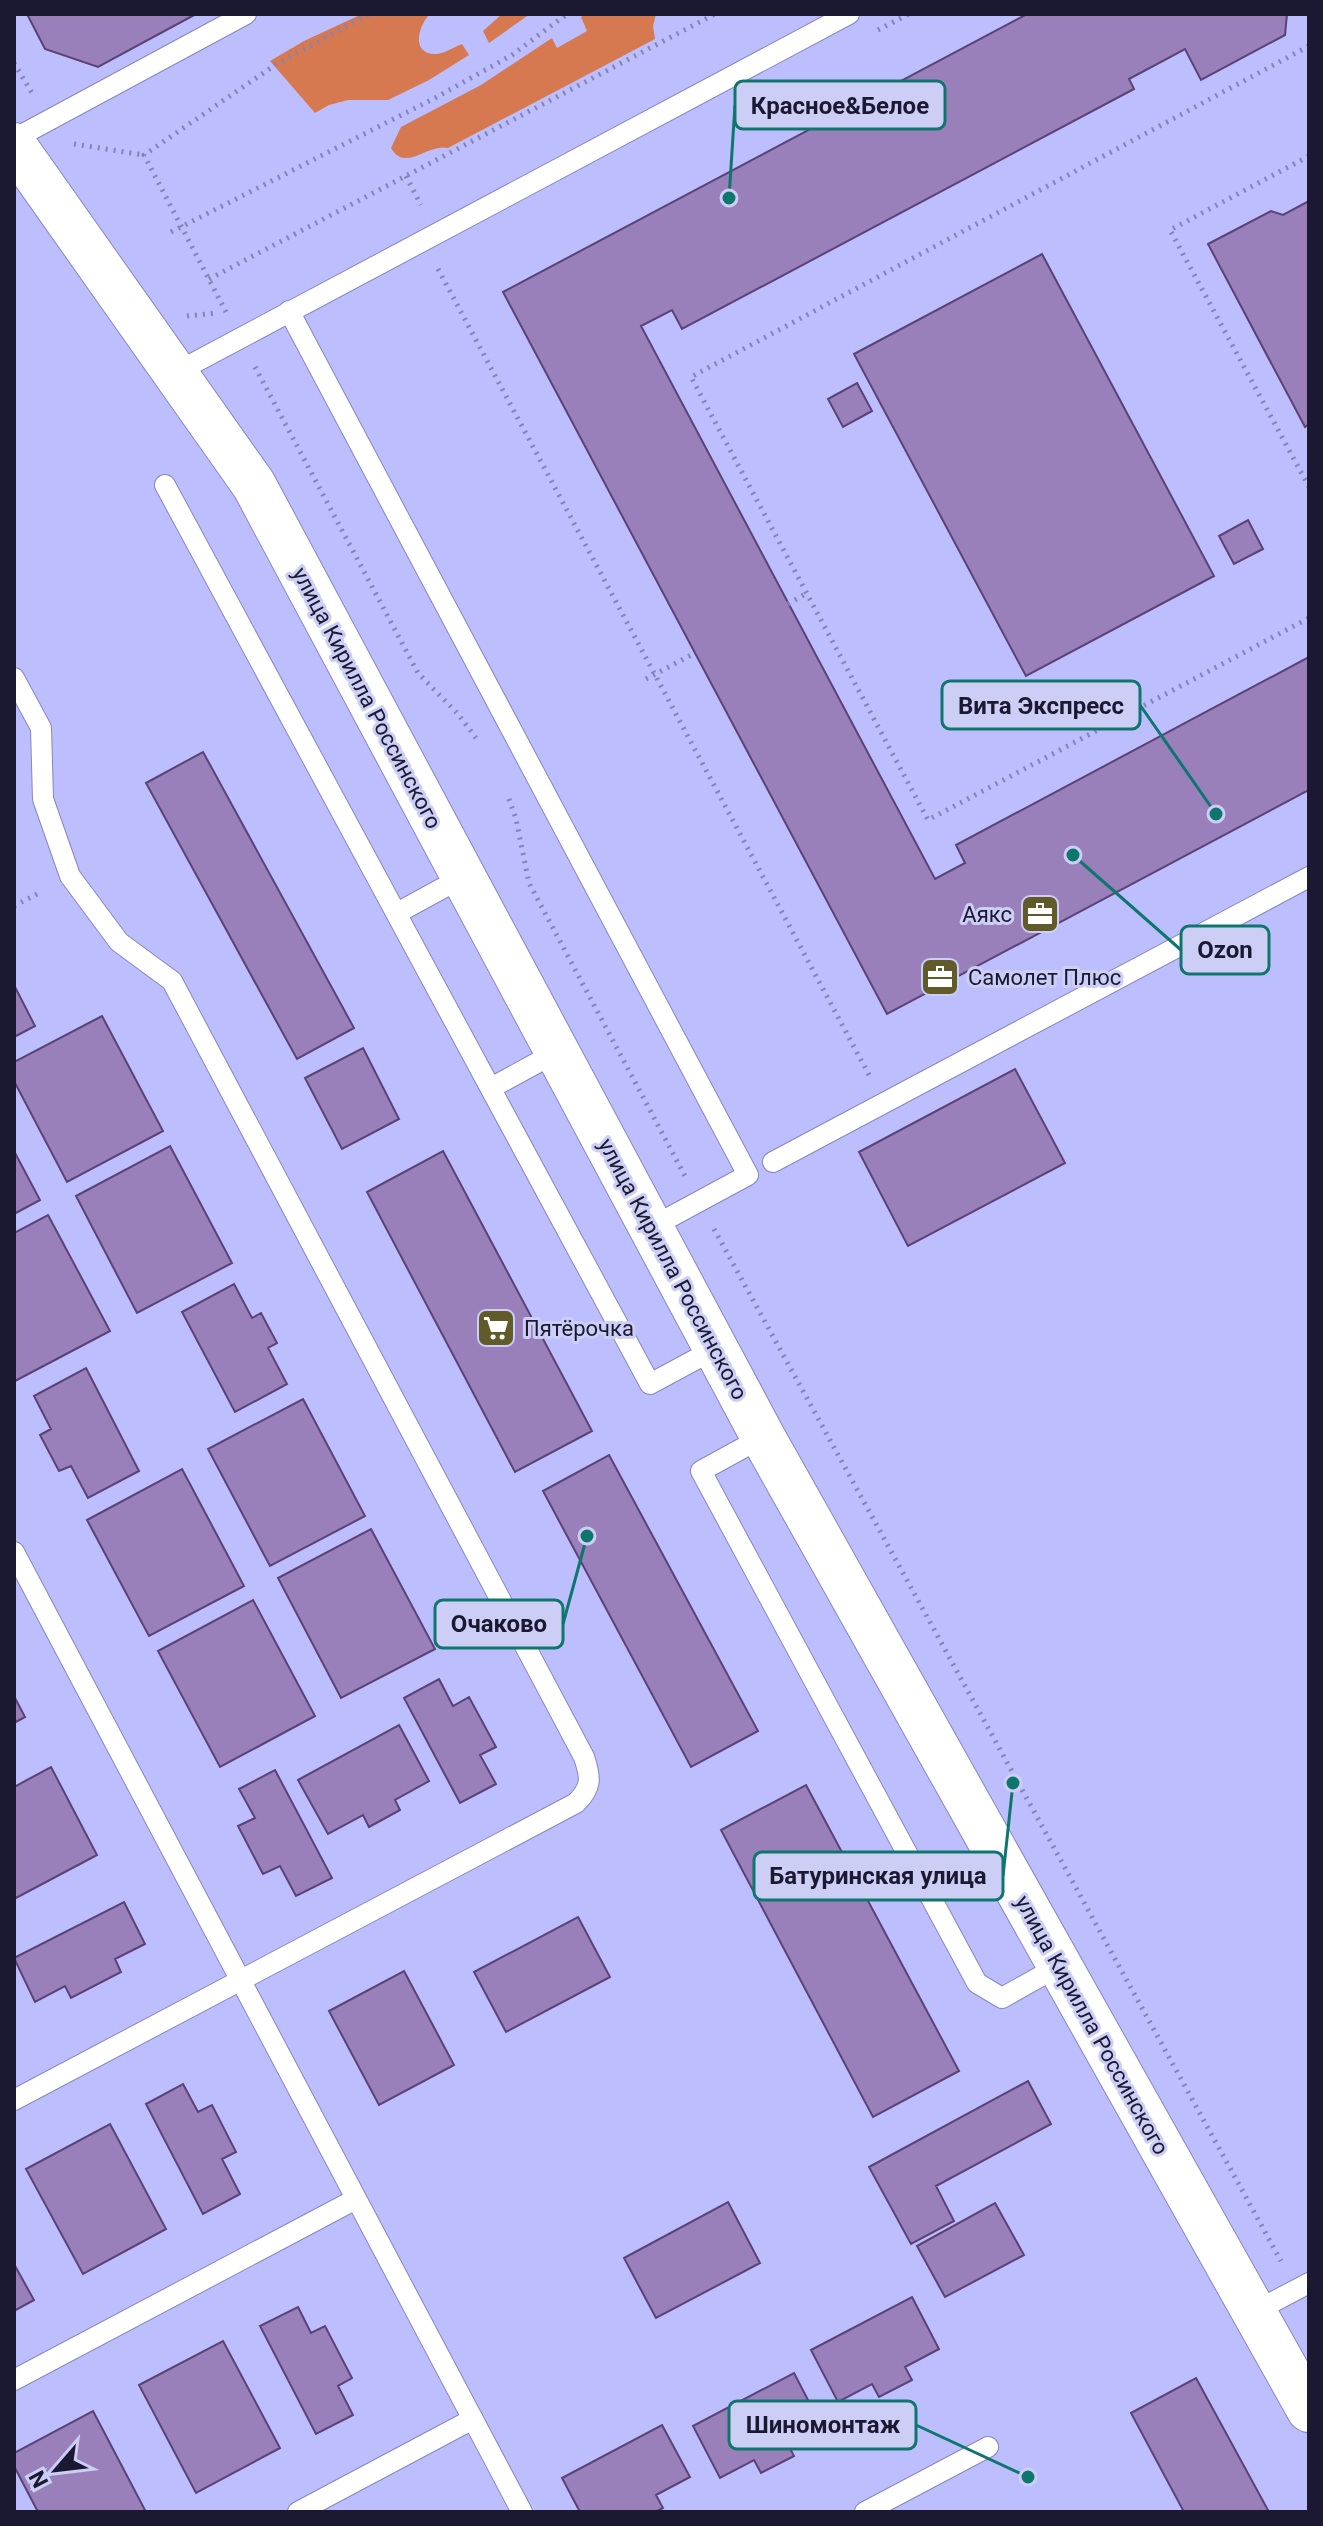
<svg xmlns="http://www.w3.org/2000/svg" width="1323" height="2526" viewBox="0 0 1323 2526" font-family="Roboto,sans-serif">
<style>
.green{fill:#d67950}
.building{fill:#9980ba;stroke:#5a4277;stroke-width:2}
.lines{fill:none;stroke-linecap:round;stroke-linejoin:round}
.lane-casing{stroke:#8686c2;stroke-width:22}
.secondary-casing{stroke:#8686c2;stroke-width:46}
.path{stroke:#8383b5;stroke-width:5;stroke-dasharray:2 6;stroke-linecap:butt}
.lane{stroke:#fff;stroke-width:20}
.secondary{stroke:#fff;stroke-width:44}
.labels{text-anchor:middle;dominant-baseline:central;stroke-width:6;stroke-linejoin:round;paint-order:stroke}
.street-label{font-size:22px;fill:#1a1931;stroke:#cdcef5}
.poi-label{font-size:22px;fill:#1a1931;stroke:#cdcef5;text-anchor:start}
.leader{fill:none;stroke:#0f766e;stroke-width:3}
.callout-dot{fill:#0f766e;stroke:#cdcef5;stroke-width:3}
.callout{fill:#cdcef5;stroke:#0f766e;stroke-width:3}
.callout-label{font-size:24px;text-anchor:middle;font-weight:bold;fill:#1a1931}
</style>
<rect width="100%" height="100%" fill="#bdbefe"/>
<!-- green -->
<path class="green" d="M362,14H430C418,26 410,55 437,54C445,53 454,47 462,44L469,55L429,80L388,100H348L329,105L315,113L270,61L304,41Z
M502,14H530L489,43L483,31Z
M584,14H656L653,26L655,39L448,148C428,143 405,173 391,148L401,127L481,85L552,38L557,48L587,31L581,17Z"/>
<!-- building -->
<path class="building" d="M27,14H196L98,67L45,49Z
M1027,14H1287L1285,35L1201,80L1185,49L1129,79L1134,89L682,329L672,310L641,326L935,879L965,863L956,845L1309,657V790L887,1014L503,292Z
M1309,201V424L1305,427L1208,244L1271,211L1283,215Z
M1042,254L1214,576L1026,676L854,354Z
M857,383L872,411L843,427L828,399Z
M1248,520L1263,549L1234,564L1219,536Z
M203,752L354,1028L297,1059L146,783Z
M14,985L35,1026L14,1037Z
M102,1016L163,1131L67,1182L14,1081V1062Z
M363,1048L399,1119L342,1149L305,1078Z
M1015,1069L1065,1163L908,1246L859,1152Z
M170,1146L232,1263L137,1313L76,1196Z
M14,1151L40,1200L14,1214Z
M443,1151L592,1431L515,1472L367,1192Z
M48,1215L110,1331L15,1381L14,1233Z
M234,1284L252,1318L261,1313L277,1343L268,1348L287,1384L235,1412L182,1312Z
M86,1368L139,1471L88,1498L71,1466L59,1471L40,1435L51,1429L34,1396Z
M303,1399L365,1516L270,1566L208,1449Z
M609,1455L758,1731L691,1767L543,1491Z
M182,1469L244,1586L149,1636L87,1520Z
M371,1529L435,1649L341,1698L278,1578Z
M253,1600L315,1716L220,1767L158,1651Z
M439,1679L453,1706L469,1697L496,1747L480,1755L496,1784L460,1803L404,1698Z
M14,1696L25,1717L14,1723Z
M399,1725L429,1781L395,1800L400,1810L369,1827L363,1815L328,1834L298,1780Z
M51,1767L97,1855L14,1899V1787Z
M275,1770L332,1878L296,1896L280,1866L263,1874L238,1826L255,1818L239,1789Z
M806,1785L959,2071L873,2117L721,1830Z
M124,1902L145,1944L115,1959L121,1972L71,1998L65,1986L35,2002L14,1958Z
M578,1917L610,1977L506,2032L474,1972Z
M404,1971L454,2065L379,2105L329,2011Z
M1028,2081L1051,2124L936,2186L954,2221L911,2244L869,2167Z
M183,2084L198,2112L212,2105L236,2152L222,2159L240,2194L203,2214L146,2104Z
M110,2124L166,2229L83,2274L26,2169Z
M728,2202L760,2263L656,2318L624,2258Z
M995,2203L1024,2255L945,2297L917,2246Z
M14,2264L34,2300L14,2311Z
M912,2297L939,2349L905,2367L912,2380L879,2397L872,2384L838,2402L811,2350Z
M298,2307L311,2333L325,2326L352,2378L338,2386L353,2415L316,2434L260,2326Z
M223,2341L280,2448L196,2493L139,2385Z
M794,2373L821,2425L787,2443L794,2456L761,2473L754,2460L720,2478L693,2426Z
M1196,2378L1269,2512H1184L1131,2413Z
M93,2411L146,2512H38L14,2466V2453Z
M662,2425L690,2477L656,2495L663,2508L655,2512H580L562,2478Z"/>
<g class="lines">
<!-- lane casing -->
<g class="lane-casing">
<path id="lane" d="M14,139L246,14
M289,311L748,1175L650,1228
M175,373L849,14
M165,485L650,1384L715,1349
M14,678L41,728L43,799L70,876L119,942L172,981L584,1757C591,1778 592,1787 576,1803L14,2100
M397,913L463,877
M491,1088L557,1052
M773,1162L1309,877
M763,1437L701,1471L977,1983L1002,1998L1059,1966
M14,1552L522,2512
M1254,2312L1309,2283
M14,2380L356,2199
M298,2512L473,2419
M865,2512L988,2447"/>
</g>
<!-- secondary casing -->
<g class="secondary-casing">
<path id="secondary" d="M14,145L254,485L763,1437L1309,2410"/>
</g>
<!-- path -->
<path class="path" d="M878,30L909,14
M1309,46L691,377L928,820L1309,618
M14,63L32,93
M74,144L144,155
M1309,156L1170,230L1309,487
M406,176L421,205
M171,232L435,98L512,55L567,14
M438,269L869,1075
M209,279L715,14
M226,312L144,155L275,65L369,14
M187,316L217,313
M255,367L418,673L458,714L476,738
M788,604L807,593
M646,679L695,653
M509,799L516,819L529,883L685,1176
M14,906L41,892
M714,1229L1281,2261"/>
<!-- lane -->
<use href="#lane" class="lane"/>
<!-- secondary -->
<use href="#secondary" class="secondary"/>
</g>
<!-- icons -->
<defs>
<g id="office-square" transform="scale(2)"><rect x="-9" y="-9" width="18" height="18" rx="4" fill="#605b28" stroke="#cdcef5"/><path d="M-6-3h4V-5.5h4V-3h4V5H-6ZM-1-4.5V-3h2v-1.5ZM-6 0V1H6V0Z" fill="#fff"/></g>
<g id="supermarket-square" transform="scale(2)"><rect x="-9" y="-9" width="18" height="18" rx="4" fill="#605b28" stroke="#cdcef5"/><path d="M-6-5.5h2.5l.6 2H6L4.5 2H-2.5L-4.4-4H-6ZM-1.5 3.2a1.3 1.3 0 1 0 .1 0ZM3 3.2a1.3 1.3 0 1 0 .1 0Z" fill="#fff"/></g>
</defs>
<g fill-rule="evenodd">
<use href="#office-square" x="1040" y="914"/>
<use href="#office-square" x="940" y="977"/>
<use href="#supermarket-square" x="496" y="1328"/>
</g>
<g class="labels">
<!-- street labels -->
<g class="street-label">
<text transform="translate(367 698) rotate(62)">улица Кирилла Россинского</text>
<text transform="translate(673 1269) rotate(62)">улица Кирилла Россинского</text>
<text transform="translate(1092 2025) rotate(61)">улица Кирилла Россинского</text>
</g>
<!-- poi labels -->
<g class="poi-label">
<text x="1012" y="914" text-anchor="end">Аякс</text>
<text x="968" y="977">Самолет Плюс</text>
<text x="524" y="1328">Пятёрочка</text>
</g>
</g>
<!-- callouts -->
<path class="leader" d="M729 198L735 105M1216 814L1140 705M1073 855L1181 950M587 1536L563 1624M1013 1783L1003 1876M1028 2477L916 2425"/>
<g class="callout-dot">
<circle cx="729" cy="198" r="8"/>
<circle cx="1216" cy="814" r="8"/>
<circle cx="1073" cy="855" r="8"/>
<circle cx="587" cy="1536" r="8"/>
<circle cx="1013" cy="1783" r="8"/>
<circle cx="1028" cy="2477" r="8"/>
</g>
<g class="callout">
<rect x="735" y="81" width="210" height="48" rx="8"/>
<rect x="942" y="681" width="198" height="48" rx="8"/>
<rect x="1181" y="926" width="88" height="48" rx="8"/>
<rect x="435" y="1600" width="128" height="48" rx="8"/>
<rect x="754" y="1852" width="249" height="48" rx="8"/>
<rect x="729" y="2401" width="187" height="48" rx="8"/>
</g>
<g class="callout-label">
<text x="840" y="114">Красное&amp;Белое</text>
<text x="1041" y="714">Вита Экспресс</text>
<text x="1225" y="958">Ozon</text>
<text x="499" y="1632">Очаково</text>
<text x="878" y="1884">Батуринская улица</text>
<text x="823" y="2433">Шиномонтаж</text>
</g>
<!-- border -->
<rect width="1323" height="2526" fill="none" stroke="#1a1931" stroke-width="32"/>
<!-- north arrow -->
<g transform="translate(56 2470) rotate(242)" stroke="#cdcef5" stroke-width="6" paint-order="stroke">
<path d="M0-6L14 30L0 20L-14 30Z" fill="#1a1931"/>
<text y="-12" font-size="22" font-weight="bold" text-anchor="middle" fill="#1a1931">N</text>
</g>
</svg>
